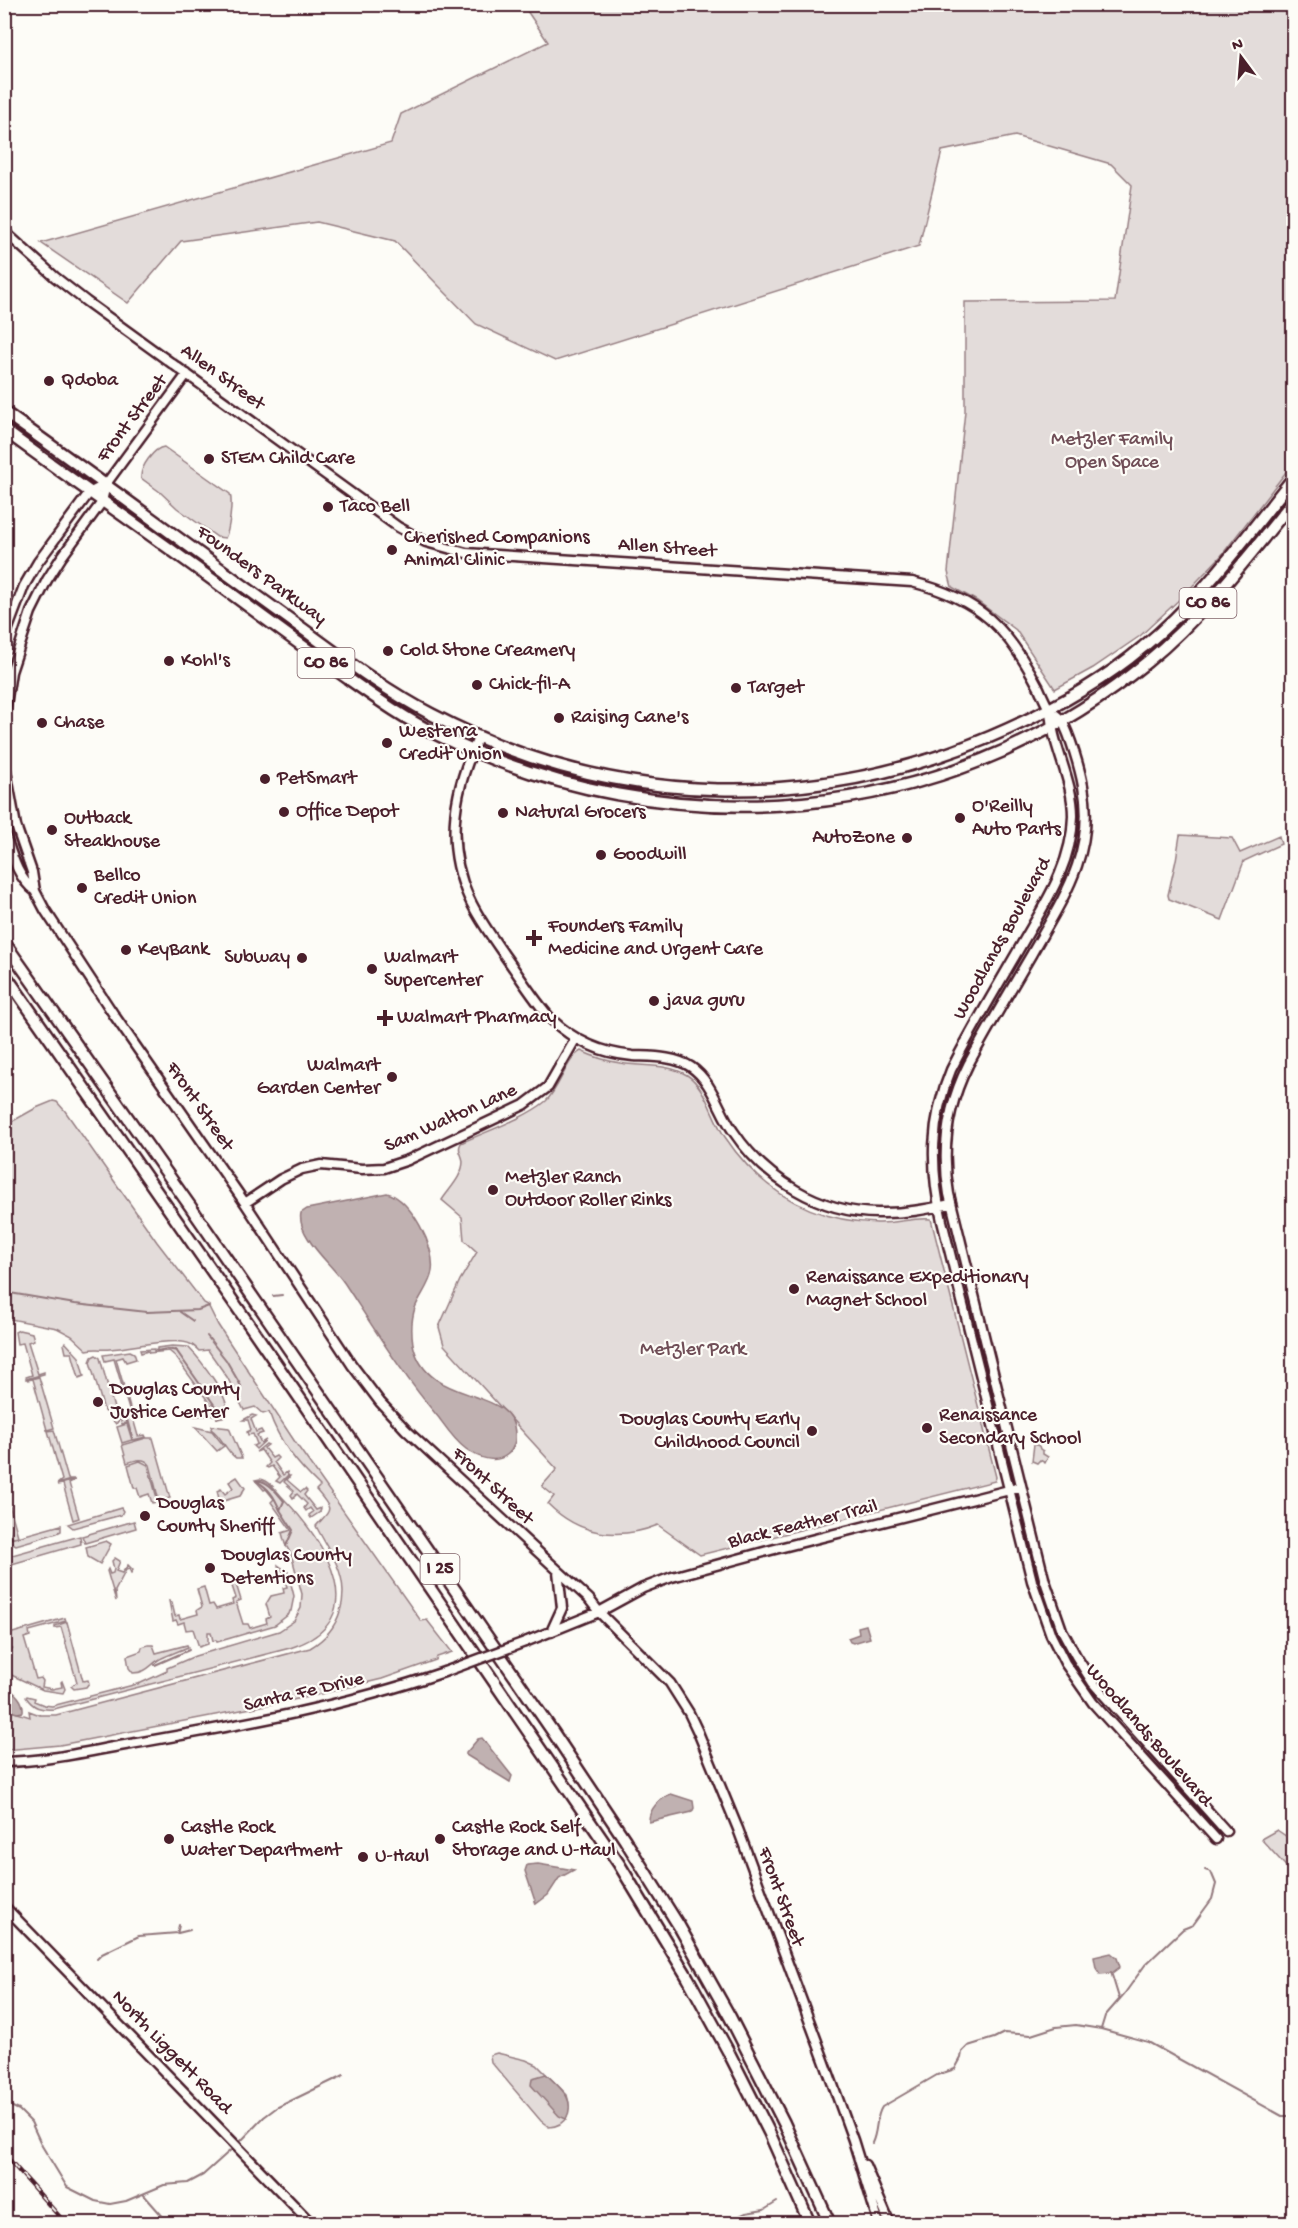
<svg xmlns="http://www.w3.org/2000/svg" width="1298" height="2228" viewBox="0 0 1298 2228" font-family="'Gochi Hand',sans-serif">
<style>
.green{fill:#e3dcda;stroke:#967e82;stroke-width:1.5}
.water{fill:#c0b1b1;stroke:#91777b;stroke-width:1.5}
.lines{fill:none;stroke-linecap:round;stroke-linejoin:round}
.stream{stroke:#91777b;stroke-width:2}
.secondary-casing{stroke:#4a1f2b;stroke-width:13}
.highway-casing{stroke:#4a1f2b;stroke-width:15}
.secondary{stroke:#fdfcf7;stroke-width:8}
.highway{stroke:#fdfcf7;stroke-width:10}
.rail-casing{stroke:#4a1f2b;stroke-width:4.5}
.rail{stroke:#fdfcf7;stroke-width:2;stroke-dasharray:7;stroke-linecap:butt}
.secondary-bridge-casing{stroke:#4a1f2b;stroke-width:13;stroke-linecap:butt}
.secondary-bridge{stroke:#fdfcf7;stroke-width:8}
.poi-dot{fill:#4a1f2b;stroke:#fdfcf7;stroke-width:2}
.labels{text-anchor:middle;dominant-baseline:central;stroke-width:4.5;stroke-linejoin:round;paint-order:stroke}
.shield{fill:#fdfcf7;stroke:#806168;stroke-width:1.5}
.shield-label{font-size:18px;font-weight:bold;fill:#4a1f2b}
.street-label{font-size:20px;fill:#4a1f2b;stroke:#fdfcf7}
.poi-label{font-size:20px;fill:#4a1f2b;stroke:#fdfcf7;text-anchor:start}
.park-label{font-size:20px;fill:#704e57;stroke:#fdfcf7}
</style>
<rect width="100%" height="100%" fill="#fdfcf7"/>
<filter id="ink" filterUnits="userSpaceOnUse"><feTurbulence type="fractalNoise" baseFrequency=".0167" numOctaves="2"/><feDisplacementMap in="SourceGraphic" scale="12" xChannelSelector="R" yChannelSelector="G"/><feConvolveMatrix kernelMatrix="1 2 1 2 8 2 1 2 1" color-interpolation-filters="sRGB"/></filter>
<g filter="url(#ink)">
<!-- green -->
<path class="green" d="M523,5H1293V463L1221,556L1182,597L1140,636L1093,668L1055,689L1016,630L977,601L952,587L948,572L965,411V302L1115,301L1132,185L1111,164L1015,136L942,151L919,246L555,361L476,324L395,241L317,222L181,241L128,303L41,243L391,143L401,114L548,42Z
M164,447L230,494C233,502 229,532 225,538L217,537L177,508L160,492L141,478C140,467 154,448 164,447Z
M1180,835L1232,838L1240,853L1279,836L1281,844L1244,861L1222,920L1169,899L1168,895L1176,860Z
M581,1051C594,1057 607,1061 620,1063C643,1067 667,1063 687,1075C706,1087 712,1118 725,1137C761,1191 811,1221 877,1223C895,1224 914,1217 931,1219L996,1477L995,1481L700,1555L658,1525C618,1541 579,1535 548,1504L554,1496L542,1486L557,1469L444,1345L439,1327L460,1280L477,1252L464,1240L462,1217L442,1200C449,1189 463,1176 463,1161C462,1154 457,1150 461,1143C485,1132 526,1118 546,1101C559,1089 567,1058 581,1051Z
M53,1101L57,1102L65,1111L157,1242L204,1303L208,1305L218,1325L299,1448L421,1621L427,1620L452,1652L437,1657L436,1660L382,1679L308,1697L60,1745L5,1750V1709L30,1717L29,1711L40,1715H56L310,1648C341,1630 351,1595 336,1563C330,1550 322,1538 316,1526C332,1508 334,1511 316,1490L320,1486C297,1464 279,1442 269,1412L263,1414L255,1407L244,1410L227,1377L208,1350L199,1351C194,1346 191,1343 183,1342C163,1339 130,1348 110,1349C102,1350 96,1348 87,1350L72,1336L57,1328L5,1318L4,1126L36,1108Z
M19,1330L32,1333L34,1340L28,1342L38,1374L44,1372V1374L26,1379V1377L32,1375L23,1343L17,1344L15,1332Z
M65,1342L79,1357L84,1376L79,1378L72,1353H66L64,1344Z
M172,1346L188,1347C199,1358 234,1401 226,1416L217,1418L216,1415L194,1416L193,1414L216,1412L175,1356L169,1351L149,1353L148,1351L141,1353L140,1350L154,1349V1351L157,1350V1348Z
M130,1351L134,1353L136,1359L126,1362L123,1357L116,1359L138,1436L145,1435L146,1437L133,1440L126,1415L130,1413L114,1359L105,1361L103,1355Z
M96,1355L100,1358L117,1419L125,1417L127,1423L122,1424L120,1419L116,1424L104,1410L90,1362L92,1357Z
M39,1377L54,1428L47,1430L33,1379L27,1380Z
M252,1415L256,1416L251,1419L256,1432L261,1430L263,1433L257,1435L261,1443L266,1440L256,1449L253,1446L257,1444L253,1434L248,1435L247,1432L251,1430L248,1420H243Z
M127,1424L132,1440L122,1443L117,1427Z
M212,1426L229,1428L242,1458H236C225,1451 223,1437 211,1429Z
M195,1427L212,1431L224,1446L217,1451Z
M54,1430L68,1479H74L57,1484L62,1480L48,1431Z
M146,1438H153L170,1498L159,1501L150,1465C144,1457 136,1460 127,1463L122,1445Z
M266,1444L268,1445L264,1448L272,1458L276,1456L278,1458L274,1462L283,1475L287,1472L288,1475L280,1483L276,1481L280,1477L272,1466L268,1468L266,1467L270,1463L261,1450L256,1452Z
M1034,1444L1039,1446L1040,1449L1043,1451V1454L1048,1457L1045,1463L1040,1460L1037,1463L1032,1461Z
M140,1461L148,1465L158,1502L152,1503L149,1494L140,1497L137,1488H134L128,1465Z
M288,1476H290L287,1480L301,1492L305,1489L307,1491L304,1495L316,1510L321,1508L320,1512L311,1518L309,1515L313,1512L310,1508L306,1511L304,1508L307,1504L297,1494L293,1498L291,1495L294,1491L284,1482Z
M237,1477L245,1488L240,1496L220,1502L217,1491L221,1489L225,1494L233,1488L229,1482Z
M260,1479C270,1480 277,1492 284,1499C325,1541 376,1621 290,1648L54,1709C41,1710 33,1708 26,1697L27,1696L35,1698L34,1701L44,1705L52,1706L141,1683L167,1671V1668L195,1656L279,1631L294,1621L301,1608L302,1594L291,1554L285,1544L282,1533L291,1530L271,1502L274,1499L266,1489L264,1490L255,1480Z
M75,1480L69,1483L79,1518L73,1520L63,1484L57,1485Z
M5,1489L18,1536L11,1538L5,1513Z
M121,1508L123,1511L121,1515L73,1528L68,1524Z
M134,1521L136,1528L85,1543L82,1536Z
M61,1525V1531L57,1533L16,1545L7,1540Z
M80,1536L81,1544L5,1566V1557Z
M106,1541L111,1544L100,1564L88,1557L86,1547Z
M115,1558L120,1561L116,1571L122,1573L128,1565L133,1570L131,1573L129,1569L126,1570L115,1591L116,1601L107,1571L108,1569L110,1574L113,1573L114,1569L112,1561Z
M278,1565L288,1572L294,1596L291,1611H290L289,1614L275,1625L217,1642L216,1640L213,1641L211,1632H208V1644L199,1647L193,1629L186,1630L184,1622L178,1624L176,1620L173,1621L169,1601L172,1603L175,1616L179,1615L180,1619L198,1614L197,1610L202,1607L197,1589L204,1587L209,1605L213,1604L216,1609L233,1604L232,1600L236,1598L232,1586L234,1583L236,1584L241,1600L236,1602L243,1624H248L250,1628L267,1623L266,1619L270,1617L266,1604L271,1596L284,1593L283,1588L287,1587L282,1570H279Z
M65,1618L66,1621L29,1631L30,1636L24,1638L36,1679L41,1678L43,1681L42,1687L52,1689L62,1687L61,1682L62,1681L65,1689L63,1693L43,1690L5,1672V1660L12,1649L5,1650L4,1633L6,1635Z
M67,1622L83,1681L88,1680L89,1683L86,1687L74,1689L71,1686L77,1682L61,1627L55,1628V1626Z
M148,1645H153L156,1653L187,1645L188,1647C180,1651 170,1654 162,1658C151,1663 148,1673 133,1673L129,1668L127,1656L141,1651L142,1647Z
M1277,1830L1293,1841V1874L1261,1839Z
M497,2053L526,2060L537,2065L567,2095C572,2111 567,2126 549,2127L541,2121L491,2062L490,2055Z"/>
<!-- water -->
<path class="water" d="M387,1193C411,1199 436,1248 432,1271C430,1285 420,1295 415,1308C411,1320 411,1331 413,1344C426,1408 514,1384 515,1434C516,1441 513,1450 508,1454C495,1465 477,1457 466,1449C455,1441 447,1429 439,1418C403,1376 375,1330 345,1284C334,1268 318,1255 308,1238C303,1230 299,1222 301,1213L307,1209Z
M866,1625L870,1638L853,1643L850,1642L848,1638L859,1634L858,1627Z
M5,1688C15,1691 24,1701 23,1712L17,1713L5,1709Z
M482,1738L512,1776L510,1782L466,1755V1753L478,1739Z
M671,1794L693,1801L694,1808L692,1812L649,1822C648,1810 660,1798 671,1794Z
M527,1865L538,1864L574,1870L559,1878L548,1895L536,1904L525,1871Z
M1111,1953L1117,1958L1120,1967L1112,1973L1100,1974L1096,1968L1094,1957Z
M546,2074C559,2087 577,2099 566,2119L559,2116L531,2085L532,2078Z"/>
<g class="lines">
<!-- stream -->
<path class="stream" d="M4,1292L75,1304L147,1312L198,1310L209,1306
M273,1296L282,1295
M180,1312L193,1321
M207,1336L226,1360L241,1386
M176,1350L220,1413L217,1418
M157,1351L167,1349L177,1351
M256,1481C267,1479 277,1493 284,1501L280,1510L293,1530L286,1546
M256,1481C269,1488 274,1496 280,1510
M219,1498L223,1501
M155,1665L189,1650
M177,1934L179,1925
M97,1959L102,1954L139,1936L178,1933L190,1930
M1111,1972L1119,1998
M1101,2029L1148,2042L1282,2116H1294
M4,2103L19,2110L31,2122L42,2146L67,2187L95,2201L110,2204L126,2201L164,2185L188,2183L203,2175L233,2148
M239,2143L264,2117L276,2108L344,2075
M872,2143C878,2131 875,2118 882,2107L937,2075L955,2069L961,2058L962,2052L968,2046L994,2038L1004,2033L1031,2035L1056,2027L1076,2025L1101,2029L1105,2016L1125,1993L1145,1965L1183,1929L1193,1925L1212,1899L1216,1884L1211,1872L1205,1870
M144,2195L165,2219L177,2224
M722,2224L746,2213L764,2210L777,2202"/>
<!-- secondary casing -->
<g class="secondary-casing">
<path id="secondary" d="M4,231L55,277L87,302L398,527L426,542L466,553L912,582C980,599 1008,628 1039,688C1042,695 1045,702 1049,709C1052,713 1059,716 1062,721C1070,735 1080,769 1083,786C1096,853 1062,900 1031,955C1010,991 988,1028 968,1065C948,1105 941,1149 949,1194L1044,1578L1062,1630L1076,1656L1093,1683L1226,1831
M4,639L24,586L38,562L89,493L106,484
M1050,710C1052,747 1073,778 1073,816C1072,864 1046,902 1023,942C999,984 973,1026 951,1070C930,1120 930,1168 942,1221L1032,1581L1051,1635L1065,1663L1093,1703L1216,1839
M4,718L11,672L31,612L47,580L61,558L102,502L106,484L187,374
M478,738C454,789 444,844 469,898C478,918 492,937 505,956C520,977 534,1000 551,1019C574,1041 601,1053 633,1056C652,1057 674,1056 691,1067C712,1081 719,1111 733,1131C765,1179 820,1213 878,1213C903,1214 927,1209 951,1204
M4,760L16,826L32,872L35,891L45,910L114,1015L245,1203L352,1365L380,1402L406,1430L589,1599L599,1612L670,1683L689,1713L698,1732L738,1829L825,2063L853,2140L879,2224
M4,832C11,852 17,878 35,891
M245,1203L281,1179L302,1169L321,1165L362,1169L384,1168L408,1160L524,1105L548,1087L576,1038
M551,1632L562,1608L558,1571
M525,1642L599,1612L643,1588L672,1577L771,1550L1021,1487
M4,1762C48,1761 89,1751 131,1744C239,1725 339,1708 444,1672
M4,1906L312,2224
M865,2165L890,2224"/>
</g>
<!-- highway casing -->
<g class="highway-casing">
<path id="highway" d="M4,412C95,476 184,543 274,608C325,644 375,685 431,714C613,810 821,814 1008,729C1056,707 1102,682 1143,647C1202,599 1246,536 1294,477
M4,430C77,484 152,535 225,589C267,620 310,652 353,682C380,701 407,720 436,734C667,848 946,828 1147,662C1203,616 1248,557 1294,500
M4,942L190,1206L553,1732L625,1840L679,1926L730,2017L784,2123L830,2224
M4,973L253,1330L619,1864L688,1978L728,2051L769,2132L810,2224"/>
</g>
<!-- secondary -->
<use href="#secondary" class="secondary"/>
<!-- highway -->
<use href="#highway" class="highway"/>
<!-- rail casing -->
<g class="rail-casing">
<path id="rail" d="M4,2154L66,2224"/>
</g>
<!-- rail -->
<use href="#rail" class="rail"/>
<!-- secondary-bridge casing -->
<g class="secondary-bridge-casing">
<path id="secondary-bridge" d="M444,1672L525,1642"/>
</g>
<!-- secondary-bridge -->
<use href="#secondary-bridge" class="secondary-bridge"/>
</g>
</g>
<!-- markers -->
<g class="poi-dot">
<circle cx="49" cy="381" r="6"/>
<circle cx="209" cy="459" r="6"/>
<circle cx="328" cy="507" r="6"/>
<circle cx="392" cy="550" r="6"/>
<circle cx="388" cy="651" r="6"/>
<circle cx="169" cy="661" r="6"/>
<circle cx="477" cy="685" r="6"/>
<circle cx="736" cy="688" r="6"/>
<circle cx="559" cy="718" r="6"/>
<circle cx="42" cy="723" r="6"/>
<circle cx="387" cy="743" r="6"/>
<circle cx="265" cy="779" r="6"/>
<circle cx="284" cy="812" r="6"/>
<circle cx="503" cy="813" r="6"/>
<circle cx="960" cy="818" r="6"/>
<circle cx="52" cy="830" r="6"/>
<circle cx="907" cy="838" r="6"/>
<circle cx="601" cy="855" r="6"/>
<circle cx="82" cy="888" r="6"/>
<path d="M531 929h6v6h6v6h-6v6h-6v-6h-6v-6h6z"/>
<circle cx="126" cy="950" r="6"/>
<circle cx="302" cy="958" r="6"/>
<circle cx="372" cy="969" r="6"/>
<circle cx="654" cy="1001" r="6"/>
<path d="M382 1009h6v6h6v6h-6v6h-6v-6h-6v-6h6z"/>
<circle cx="392" cy="1077" r="6"/>
<circle cx="493" cy="1190" r="6"/>
<circle cx="794" cy="1289" r="6"/>
<circle cx="98" cy="1402" r="6"/>
<circle cx="927" cy="1428" r="6"/>
<circle cx="812" cy="1431" r="6"/>
<circle cx="145" cy="1516" r="6"/>
<circle cx="210" cy="1568" r="6"/>
<circle cx="169" cy="1839" r="6"/>
<circle cx="440" cy="1839" r="6"/>
<circle cx="363" cy="1857" r="6"/>
</g>
<g class="labels">
<!-- shield labels -->
<g class="shield">
<rect x="1179.5" y="588" width="57" height="30" rx="4.5"/>
<rect x="297.5" y="648" width="57" height="30" rx="4.5"/>
<rect x="420.5" y="1554" width="39" height="30" rx="4.5"/>
</g>
<g class="shield-label">
<text x="1208" y="603">CO 86</text>
<text x="326" y="663">CO 86</text>
<text x="440" y="1569">I 25</text>
</g>
<!-- street labels -->
<g class="street-label">
<text transform="translate(222 378) rotate(36)">Allen Street</text>
<text transform="translate(133 419) rotate(-53)">Front Street</text>
<text transform="translate(667 549) rotate(4)">Allen Street</text>
<text transform="translate(261 576) rotate(36)">Founders Parkway</text>
<text transform="translate(1003 939) rotate(-61)">Woodlands Boulevard</text>
<text transform="translate(199 1107) rotate(55)">Front Street</text>
<text transform="translate(451 1119) rotate(-24)">Sam Walton Lane</text>
<text transform="translate(492 1487) rotate(43)">Front Street</text>
<text transform="translate(803 1525) rotate(-14)">Black Feather Trail</text>
<text transform="translate(304 1693) rotate(-13)">Santa Fe Drive</text>
<text transform="translate(1148 1736) rotate(49)">Woodlands Boulevard</text>
<text transform="translate(780 1897) rotate(70)">Front Street</text>
<text transform="translate(171 2053) rotate(46)">North Liggett Road</text>
</g>
<!-- poi labels -->
<g class="poi-label">
<text x="61" y="381">Qdoba</text>
<text x="221" y="459">STEM Child Care</text>
<text x="340" y="507">Taco Bell</text>
<text x="404" y="538">Cherished Companions<tspan x="404" dy="23">Animal Clinic</tspan></text>
<text x="400" y="651">Cold Stone Creamery</text>
<text x="181" y="661">Kohl's</text>
<text x="489" y="685">Chick-fil-A</text>
<text x="748" y="688">Target</text>
<text x="571" y="718">Raising Cane's</text>
<text x="54" y="723">Chase</text>
<text x="399" y="732">Westerra<tspan x="399" dy="23">Credit Union</tspan></text>
<text x="277" y="779">PetSmart</text>
<text x="972" y="807">O'Reilly<tspan x="972" dy="23">Auto Parts</tspan></text>
<text x="296" y="812">Office Depot</text>
<text x="515" y="813">Natural Grocers</text>
<text x="64" y="819">Outback<tspan x="64" dy="23">Steakhouse</tspan></text>
<text x="895" y="838" text-anchor="end">AutoZone</text>
<text x="613" y="855">Goodwill</text>
<text x="94" y="876">Bellco<tspan x="94" dy="23">Credit Union</tspan></text>
<text x="548" y="927">Founders Family<tspan x="548" dy="23">Medicine and Urgent Care</tspan></text>
<text x="138" y="950">KeyBank</text>
<text x="290" y="958" text-anchor="end">Subway</text>
<text x="384" y="958">Walmart<tspan x="384" dy="23">Supercenter</tspan></text>
<text x="666" y="1001">java guru</text>
<text x="397" y="1018">Walmart Pharmacy</text>
<text x="380" y="1066" text-anchor="end">Walmart<tspan x="380" dy="23">Garden Center</tspan></text>
<text x="505" y="1178">Metzler Ranch<tspan x="505" dy="23">Outdoor Roller Rinks</tspan></text>
<text x="806" y="1278">Renaissance Expeditionary<tspan x="806" dy="23">Magnet School</tspan></text>
<text x="110" y="1390">Douglas County<tspan x="110" dy="23">Justice Center</tspan></text>
<text x="939" y="1416">Renaissance<tspan x="939" dy="23">Secondary School</tspan></text>
<text x="800" y="1420" text-anchor="end">Douglas County Early<tspan x="800" dy="23">Childhood Council</tspan></text>
<text x="157" y="1504">Douglas<tspan x="157" dy="23">County Sheriff</tspan></text>
<text x="222" y="1556">Douglas County<tspan x="222" dy="23">Detentions</tspan></text>
<text x="181" y="1828">Castle Rock<tspan x="181" dy="23">Water Department</tspan></text>
<text x="452" y="1828">Castle Rock Self<tspan x="452" dy="23">Storage and U-Haul</tspan></text>
<text x="375" y="1857">U-Haul</text>
</g>
<!-- park labels -->
<g class="park-label">
<text x="1112" y="440">Metzler Family<tspan x="1112" dy="23">Open Space</tspan></text>
<text x="693" y="1350">Metzler Park</text>
</g>
</g>
<!-- margin -->
<rect width="1298" height="2228" fill="none" stroke="#fdfcf7" stroke-width="24"/>
<rect x="12" y="12" width="1274" height="2204" fill="none" stroke="#4a1f2b" stroke-width="2" filter="url(#ink)"/>
<!-- north arrow -->
<g transform="translate(1241 57) rotate(344)" stroke="#fdfcf7" stroke-width="4.5" paint-order="stroke">
<path d="M0-4.5L10 22L0 15L-10 22Z" fill="#4a1f2b"/>
<text y="-9" font-size="16" font-weight="bold" text-anchor="middle" fill="#4a1f2b">N</text>
</g>
</svg>
